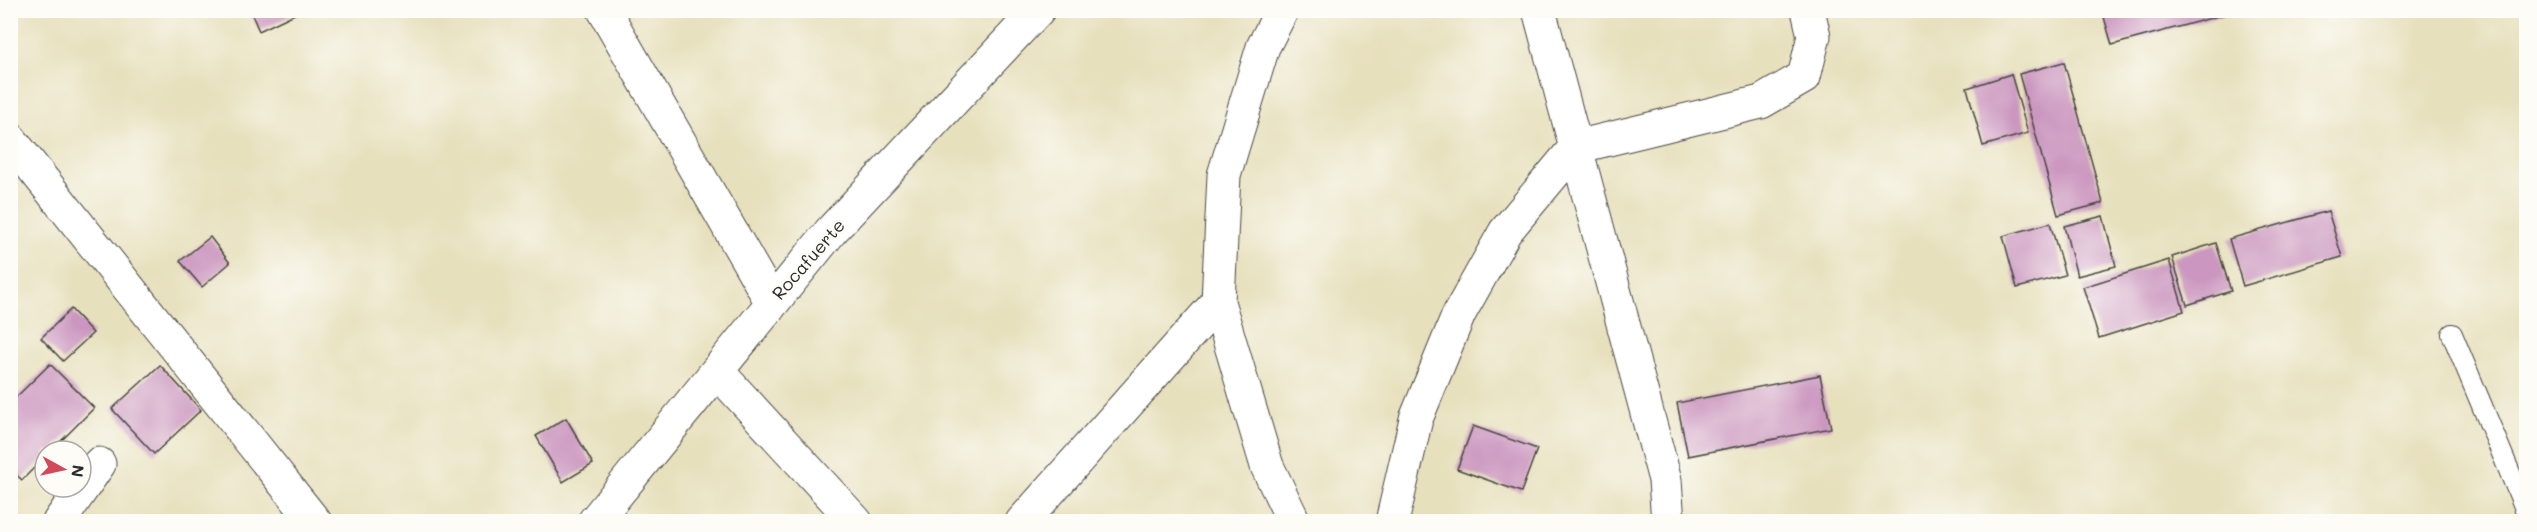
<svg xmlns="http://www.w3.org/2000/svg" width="2537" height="532" viewBox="0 0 2537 532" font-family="Mali,sans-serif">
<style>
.building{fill:#cb96bf}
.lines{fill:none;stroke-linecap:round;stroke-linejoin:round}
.lane-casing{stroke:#474641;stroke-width:22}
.street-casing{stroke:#474641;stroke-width:35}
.lane{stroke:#fff;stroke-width:20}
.street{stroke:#fff;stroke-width:33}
.labels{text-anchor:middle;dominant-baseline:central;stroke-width:6;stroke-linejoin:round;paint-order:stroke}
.street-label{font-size:18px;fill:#2b2b2b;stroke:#fdfcf7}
</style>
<rect width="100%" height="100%" fill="#fdfcf7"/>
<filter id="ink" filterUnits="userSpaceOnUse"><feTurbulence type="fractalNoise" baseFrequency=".0167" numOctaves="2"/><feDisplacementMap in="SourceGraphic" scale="12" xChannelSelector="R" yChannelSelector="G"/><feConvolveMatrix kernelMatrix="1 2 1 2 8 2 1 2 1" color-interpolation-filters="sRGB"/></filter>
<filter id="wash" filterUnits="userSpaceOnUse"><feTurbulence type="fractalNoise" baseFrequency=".008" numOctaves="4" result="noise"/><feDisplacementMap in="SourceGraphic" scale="24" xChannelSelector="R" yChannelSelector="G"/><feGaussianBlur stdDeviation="1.35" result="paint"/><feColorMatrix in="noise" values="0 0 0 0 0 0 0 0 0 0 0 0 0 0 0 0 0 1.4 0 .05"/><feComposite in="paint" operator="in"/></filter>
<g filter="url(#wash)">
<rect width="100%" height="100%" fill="#e7e0bd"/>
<g id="blocks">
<!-- building -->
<path class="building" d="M250,10H303L259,31Z
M2102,10H2237V11L2112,45Z
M2064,62L2103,203L2058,215L2019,74Z
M2011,74L2028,133L1983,146L1967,88Z
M2328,211L2342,257L2243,286L2229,239Z
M2103,216L2116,266L2077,276L2064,226Z
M2050,223L2065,275L2017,288L2003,236Z
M210,237L230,263L202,287L180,261Z
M2216,243L2231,291L2187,305L2172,257Z
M2169,260L2184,311L2099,338L2083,287Z
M71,309L93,333L63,361L41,338Z
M50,364L94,408L51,451H45V457L22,480L10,469V403Z
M160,365L201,410L154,454L112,409Z
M1820,375L1831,428L1688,456L1677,403Z
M566,418L593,464L563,482L536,436Z
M1473,426L1537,449L1521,492L1457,469Z"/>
</g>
</g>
<g filter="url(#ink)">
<use href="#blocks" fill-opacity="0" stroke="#474641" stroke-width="1.5"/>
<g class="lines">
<!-- lane casing -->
<g class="lane-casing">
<path id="lane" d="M2452,334L2526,511"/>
</g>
<!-- street casing -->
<g class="street-casing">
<path id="street" d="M604,10L771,301
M1282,10L1263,47L1224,175L1218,302L1267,466L1294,522
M1539,10L1665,480L1668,522
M10,139L315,522
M717,371L856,522
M59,522L99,464
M594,522L831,231L1038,10
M1022,522L1218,302
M1392,522L1416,419L1459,314L1505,232L1576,147L1761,102L1804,77L1814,36L1808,10"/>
</g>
<!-- lane -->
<use href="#lane" class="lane"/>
<!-- street -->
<use href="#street" class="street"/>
</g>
</g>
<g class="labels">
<!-- street labels -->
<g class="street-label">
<text transform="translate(808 259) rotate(-49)">Rocafuerte</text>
</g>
</g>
<!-- margin -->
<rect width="2537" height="532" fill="none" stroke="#fdfcf7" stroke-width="36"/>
<!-- north arrow -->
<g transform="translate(63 469) rotate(98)"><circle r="28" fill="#fdfcf7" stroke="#a9a8a5" stroke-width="1.5"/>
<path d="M0-4.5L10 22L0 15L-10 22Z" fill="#d1495b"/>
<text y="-9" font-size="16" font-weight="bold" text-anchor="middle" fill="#2b2b2b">N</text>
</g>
</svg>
